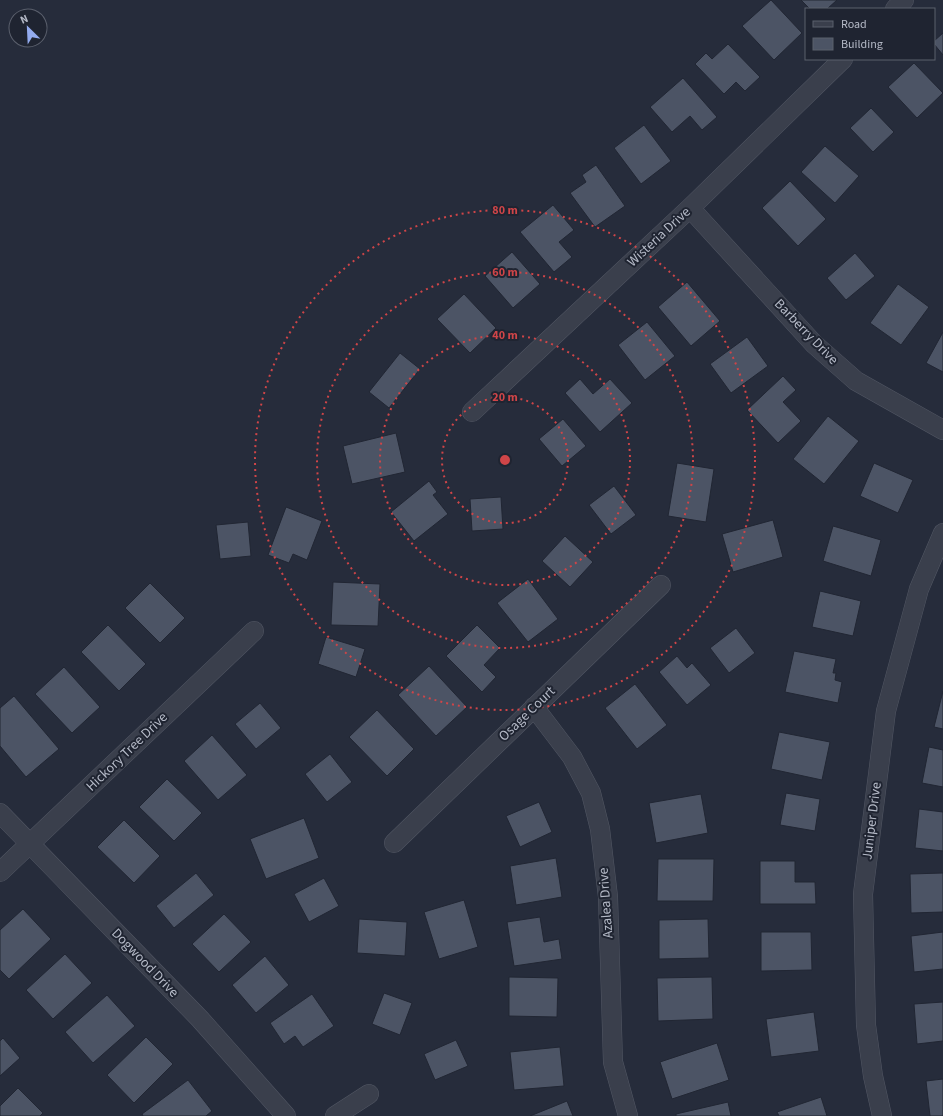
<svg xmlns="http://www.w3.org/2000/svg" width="943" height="1116" viewBox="0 0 943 1116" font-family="'Source Sans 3',sans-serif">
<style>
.building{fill:#4c5465;stroke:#212633}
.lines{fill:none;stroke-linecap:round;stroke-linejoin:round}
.street-casing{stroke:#525764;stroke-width:20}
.street{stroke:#3a3f4c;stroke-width:19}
.ring{fill:none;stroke:#cf4548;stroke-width:2;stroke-dasharray:2 4}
.labels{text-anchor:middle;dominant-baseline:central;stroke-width:4;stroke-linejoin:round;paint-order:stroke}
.street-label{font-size:14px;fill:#b5bac7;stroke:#1f2431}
.centre{fill:#cf4548;stroke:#1f2431;stroke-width:2}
.ring-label{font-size:12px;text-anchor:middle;font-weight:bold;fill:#cf4548;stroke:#1f2431;stroke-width:4;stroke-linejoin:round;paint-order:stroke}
</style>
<rect width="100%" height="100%" fill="#262c3b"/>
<!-- building -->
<path class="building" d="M771,0L802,33L774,60L742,26Z
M801,0H837L827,9H810Z
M943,33V55L934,44V41Z
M728,44L760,77L745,91L736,82L724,94L695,64L706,53L712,59Z
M914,63L943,93L917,118L888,87Z
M683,78L717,117L702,130L690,116L672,132L650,107Z
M871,108L894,132L873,152L850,128Z
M644,125L671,161L641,184L614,148Z
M825,146L859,176L835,203L801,172Z
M596,165L625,206L595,227L570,193L586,182L582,175Z
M790,181L826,219L798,246L762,208Z
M553,205L574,230L559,242L572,257L554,272L520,232Z
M512,252L540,284L513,308L485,276Z
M855,253L875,276L846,300L827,278Z
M687,282L720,321L691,346L658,307Z
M898,284L929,307L901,345L870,323Z
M464,294L496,328L470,353L437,319Z
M647,322L675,356L645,380L618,345Z
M943,332V372L926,363Z
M747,337L768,366L731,393L710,364Z
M400,353L420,369L389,408L369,392Z
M783,376L796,390L783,402L801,421L778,443L747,410Z
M580,379L593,394L610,379L632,403L600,432L565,393Z
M828,416L859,441L824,484L793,459Z
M563,419L586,446L562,466L539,439Z
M396,433L405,472L352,484L343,446Z
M677,463L714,469L706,522L668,516Z
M874,463L913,480L898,513L860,496Z
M429,481L437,492L433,495L448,514L414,541L391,512Z
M614,486L636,515L611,534L589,505Z
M501,497L503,529L472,531L470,499Z
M286,507L322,521L307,560L293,554L289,563L268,555Z
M773,520L783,557L733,572L722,534Z
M248,522L251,556L220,559L216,525Z
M833,526L881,540L871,576L823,561Z
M565,536L593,562L570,587L542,561Z
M528,579L558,619L528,642L497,603Z
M333,582L380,584L378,626L331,625Z
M150,583L185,618L160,643L125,608Z
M820,591L861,601L853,636L812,627Z
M108,625L146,664L119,691L81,652Z
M477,625L500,648L484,665L496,677L482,692L446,656Z
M736,628L755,653L729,673L710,648Z
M326,637L365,649L356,677L318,664Z
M794,651L836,659L833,673H836L835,680L842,682L838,703L785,692Z
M677,656L687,668L692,663L711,685L687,705L659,672Z
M429,666L467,707L436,736L398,695Z
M64,667L100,707L72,733L35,694Z
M635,684L667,725L637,749L605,708Z
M943,691V729L934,727Z
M14,696L59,749L26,777L0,746V708Z
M260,703L281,728L256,749L235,724Z
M377,710L414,749L387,776L349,737Z
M779,732L830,742L822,780L771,769Z
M212,735L247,775L218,800L184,761Z
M929,747L943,750V787L922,783Z
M330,754L352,782L327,802L305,774Z
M167,779L202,813L174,841L139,807Z
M786,793L820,799L815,831L780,825Z
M701,794L708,833L656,843L649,803Z
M539,802L552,832L520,847L506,816Z
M919,809L943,812V851L915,848Z
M304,818L319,858L266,879L250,839Z
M124,820L160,856L134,883L97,847Z
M556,858L562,897L516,905L510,866Z
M658,859H714L713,901H657Z
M760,861H795V882H815L816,904H760Z
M196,873L214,895L174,928L156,906Z
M943,873V912L911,913L910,874Z
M324,878L339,906L309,922L294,894Z
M464,900L478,947L439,959L424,912Z
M23,909L51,939L9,979L0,970V930Z
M224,914L251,942L219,972L192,944Z
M540,917L544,942L559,939L562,959L514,966L507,922Z
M359,919L407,922L405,956L357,953Z
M708,919L709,958L659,959V920Z
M761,932H811L812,970L761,971Z
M943,932V969L914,972L911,936Z
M65,954L92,983L53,1019L26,990Z
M265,956L289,985L256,1013L232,985Z
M509,977L558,978L557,1017L509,1016Z
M712,977L713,1019L658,1021L657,978Z
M384,993L412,1003L400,1035L372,1024Z
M312,994L334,1026L303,1047L295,1036L284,1044L270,1023Z
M107,995L135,1026L93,1063L65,1032Z
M943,1002V1041L917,1044L914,1004Z
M814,1012L819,1051L771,1057L766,1019Z
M146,1037L173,1064L134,1103L107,1075Z
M3,1038L20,1058L0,1076V1041Z
M456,1040L468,1066L435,1080L424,1054Z
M717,1043L729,1080L672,1099L660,1062Z
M560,1047L564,1086L514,1090L510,1052Z
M943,1079V1116H930L926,1081Z
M188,1080L212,1111L206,1116H143L142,1114Z
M18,1088L43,1113L40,1116H0V1106Z
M821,1097L827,1116H779L777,1112Z
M567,1101L573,1116H530Z
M728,1102L731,1116H676V1114Z"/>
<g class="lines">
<!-- street casing -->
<g class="street-casing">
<path id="street" d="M895,9L904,0
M690,208L814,344L856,381L943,430
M472,412L690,208L843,59
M534,707L572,757L591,793L600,829L608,897L613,1062L628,1116
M0,813L200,1019L286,1116
M394,843L661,585
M0,872L254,631
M335,1116L369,1094
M882,1116L873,1076L866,1025L863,894L886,711L919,589L943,533"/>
</g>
<!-- street -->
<use href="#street" class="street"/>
</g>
<!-- distance rings -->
<g class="ring">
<circle cx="505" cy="460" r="63"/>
<circle cx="505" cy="460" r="125"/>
<circle cx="505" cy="460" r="188"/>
<circle cx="505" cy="460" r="250"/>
</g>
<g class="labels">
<!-- street labels -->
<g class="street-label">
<text transform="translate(659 237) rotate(-43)">Wisteria Drive</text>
<text transform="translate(806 332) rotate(46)">Barberry Drive</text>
<text transform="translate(527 714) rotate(-44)">Osage Court</text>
<text transform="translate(127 752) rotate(-44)">Hickory Tree Drive</text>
<text transform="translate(872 821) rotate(-83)">Juniper Drive</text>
<text transform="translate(606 903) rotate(-94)">Azalea Drive</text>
<text transform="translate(145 963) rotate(46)">Dogwood Drive</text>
</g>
</g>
<circle cx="505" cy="460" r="6" class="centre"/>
<g class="ring-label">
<text x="505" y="214">80 m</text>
<text x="505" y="276">60 m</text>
<text x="505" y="339">40 m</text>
<text x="505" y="401">20 m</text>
</g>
<!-- legend -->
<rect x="805" y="8" width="130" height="52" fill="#1f2431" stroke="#5b606d"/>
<rect x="813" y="21" width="20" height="6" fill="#3a3f4c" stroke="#5b606d"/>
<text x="841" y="28" font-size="12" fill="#b5bac7">Road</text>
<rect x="813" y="38" width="20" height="12" fill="#4c5465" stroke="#5b606d"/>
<text x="841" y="48" font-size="12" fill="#b5bac7">Building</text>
<!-- north arrow -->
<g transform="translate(28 28) rotate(336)"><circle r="19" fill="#1f2431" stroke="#5b606d"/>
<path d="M0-3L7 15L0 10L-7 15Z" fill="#93abef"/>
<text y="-6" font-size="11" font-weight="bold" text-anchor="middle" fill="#b5bac7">N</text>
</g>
</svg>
